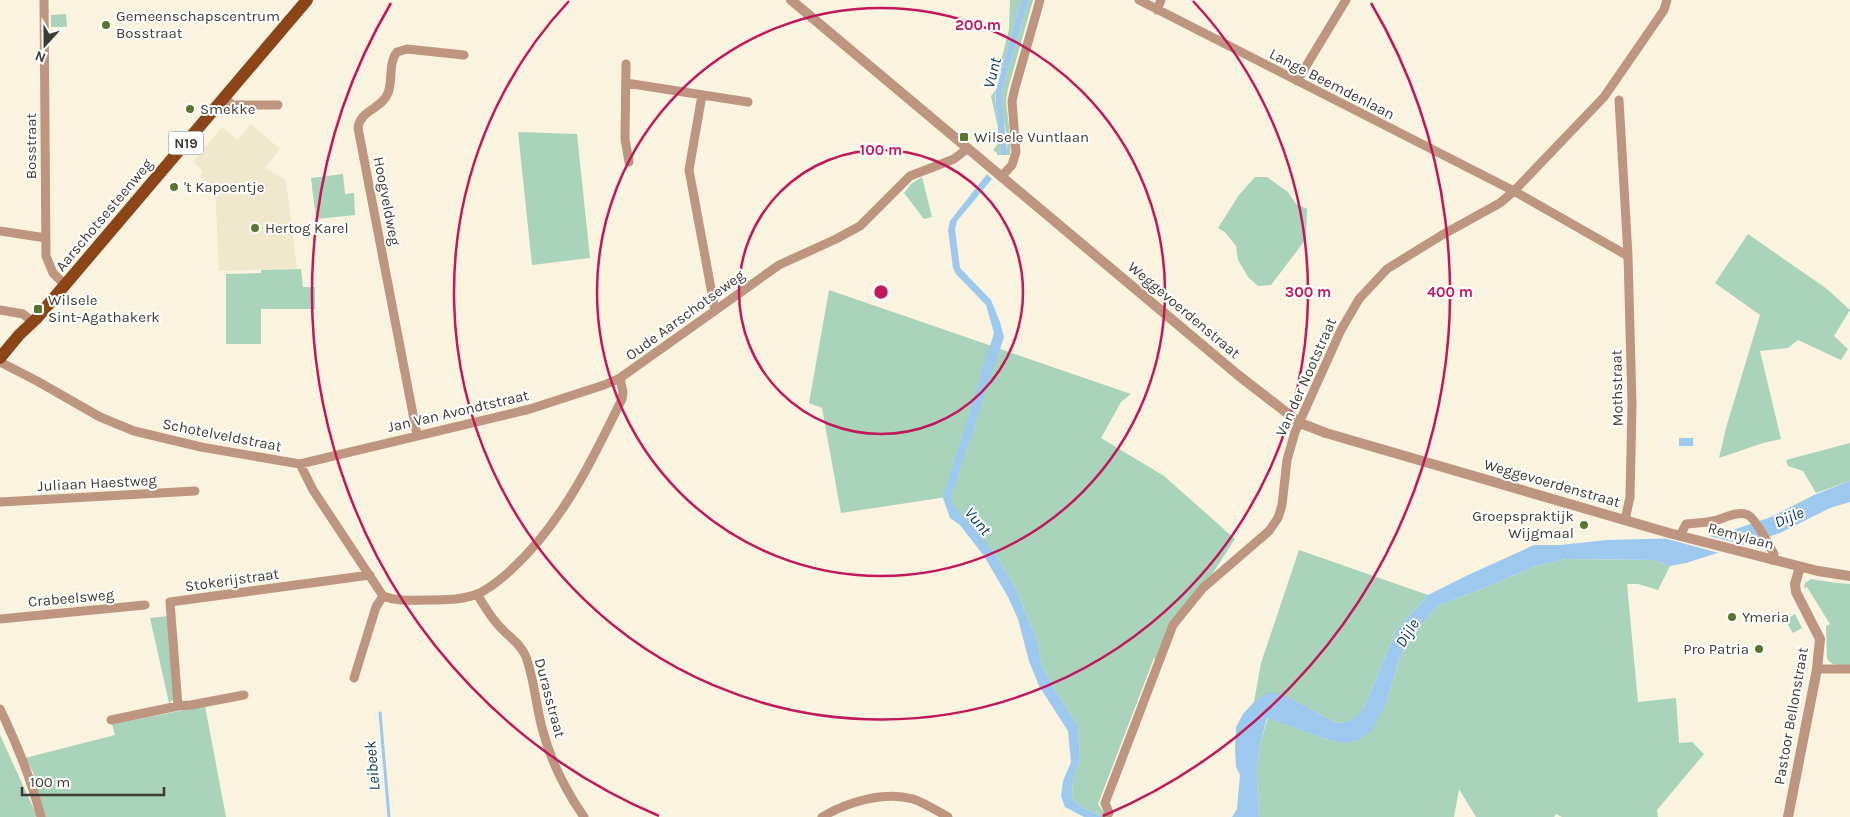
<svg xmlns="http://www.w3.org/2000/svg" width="1850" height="817" viewBox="0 0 1850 817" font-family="Karla,sans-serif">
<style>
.built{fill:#f0e8cc}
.green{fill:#a9d3bb}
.water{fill:#9ec9ef}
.pier{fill:#f9f3df}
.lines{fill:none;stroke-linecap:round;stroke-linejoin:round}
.stream{stroke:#9ec9ef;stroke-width:3}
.minor{stroke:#be957f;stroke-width:9}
.tertiary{stroke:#be957f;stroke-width:10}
.primary{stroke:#8b4518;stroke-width:12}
.ring{fill:none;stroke:#c2185b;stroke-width:2.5}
.poi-dot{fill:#58772e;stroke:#fff;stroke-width:2}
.labels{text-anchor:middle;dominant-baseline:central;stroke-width:4;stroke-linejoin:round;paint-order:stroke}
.shield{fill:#fff;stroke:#777670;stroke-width:1}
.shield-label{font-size:14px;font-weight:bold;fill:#3d3b33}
.poi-label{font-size:15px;fill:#3d3b33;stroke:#fff;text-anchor:start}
.street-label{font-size:15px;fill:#3d3b33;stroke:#fff}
.water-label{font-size:16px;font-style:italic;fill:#003356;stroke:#fff}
.centre{fill:#c2185b;stroke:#fff;stroke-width:2.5}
.ring-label{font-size:15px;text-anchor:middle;font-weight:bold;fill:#c2185b;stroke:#fff;stroke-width:4;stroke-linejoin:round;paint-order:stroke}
</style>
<rect width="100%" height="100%" fill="#f9f3df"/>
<!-- built -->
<path class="built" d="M251,124L280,149L265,168L286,180L297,269L219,271L215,188L200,177L203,171L193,162L222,127L238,140Z"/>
<!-- green -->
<path class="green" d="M1010,0H1021L1001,72L997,58L1002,57L1009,29Z
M1029,0H1033L1008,89L1006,101L1011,145L1010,155H1006C1011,135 999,114 1001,94Z
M66,14L67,27H51V15Z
M996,90C993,111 1004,133 1000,155H997V153L993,150L997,145L998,128L991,96Z
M518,132L577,134L590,258L532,265Z
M343,174L345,194L354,193L355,215L316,219L311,178Z
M922,177L932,217L924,219L904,193L911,184Z
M1255,177H1267L1288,192L1296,204L1307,209L1306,239L1271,285L1258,286L1248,277L1238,260L1236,246L1225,232L1218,228L1239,195Z
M1748,234L1827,289L1850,310L1834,336L1848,349L1841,360L1798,340L1788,348L1760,351L1781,439L1763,443L1719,458L1726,428L1760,315L1715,283Z
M301,269L303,287H315V309H261V344H226V274L261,273V270Z
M829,290L1131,394L1121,402L1101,438L1164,476L1235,539L1203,588L1173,625L1158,663L1154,658L1098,804L1105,814L1103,817L1080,806L1073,799L1072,789L1074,775L1080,761L1078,726L1051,683L1042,666L1037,640L1014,585L996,555L952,510L947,497L841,513L822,408L809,403Z
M1850,443V481L1816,493L1803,471L1788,466L1786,460Z
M1299,550L1428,595L1396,631L1364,708C1357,718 1350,723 1337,723L1288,697L1254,702L1261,663Z
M1566,559L1654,560L1670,566L1658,590L1638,584H1627L1638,702L1676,698L1679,743L1692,742L1704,754L1657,810L1658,817H1562L1556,814L1554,817H1476L1459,789L1454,817H1259C1259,800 1256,782 1257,765C1258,749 1263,733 1268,718L1329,740L1386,704L1400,657L1413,634L1439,605L1482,589L1533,567Z
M1811,579L1837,583L1850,584V665C1842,665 1831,667 1827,658L1826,626L1830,624L1807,587L1804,589L1805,583Z
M1795,614L1802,628L1793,633L1785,620Z
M169,616L175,694L173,700L169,703L150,618Z
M205,706L226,817H44L33,772L25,758L115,735L112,724Z
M0,735L37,816L35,817H0Z"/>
<!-- water -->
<path class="water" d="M1021,0H1029L1001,94L1007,151L1006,155H1000L1001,143L996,107V90Z
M987,174L992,179L957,221L955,229L960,268L991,300L1000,322L1004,337L951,497L955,508L971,524L996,555L1014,585L1037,640L1042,666L1051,683L1078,726L1080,761L1074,775L1072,789L1073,799L1080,806L1103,817H1084L1065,807L1061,796L1063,781L1071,762L1068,731L1039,686L1029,661L1018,619L1008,597L984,556L960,525L950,518L943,498L994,333L986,305L956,274L953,268L948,230L950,221Z
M1679,438H1693V446H1679Z
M1850,481V502L1830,508L1780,533L1686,563L1670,566L1654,560L1566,559L1533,567L1482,589L1439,605L1413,634L1400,657L1386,704L1372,730L1359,740L1346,743L1329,740L1267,718C1263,733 1258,749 1257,765C1256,782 1259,800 1259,817H1232L1237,809L1240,775L1236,767L1235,749L1236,727L1243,714L1254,702L1270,692L1288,697L1337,723C1350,723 1356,718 1364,708L1396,631L1428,595L1466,576L1534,545H1560L1607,540L1684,538L1718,535L1771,517L1814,495Z"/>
<!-- pier -->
<path class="pier" d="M1702,534L1747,546L1723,554L1656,536Z"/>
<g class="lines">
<!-- stream -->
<path class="stream" d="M380,713L389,817"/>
<!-- minor -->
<path class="minor" d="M44,0L46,256L53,273L65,285
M1139,0L1514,191L1628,256L1632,404L1630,497L1625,520
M1157,10L1161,0
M626,64L625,139L629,162
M1297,81L1346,0
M626,83L748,102
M702,95L689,170L715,310
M224,99L233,105H278
M1619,100L1628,256
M1001,177L1012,165L1016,152L1012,101L1015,88L1040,0
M0,231L46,238
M0,310L23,314L33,322
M0,362L37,381L100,417L134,431L201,447L300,464L530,409L604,385L620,378
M417,435L358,128C360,110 382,109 388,93C393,81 388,63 397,52L407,49L464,55
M300,464L313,490L383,596
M0,502L195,491
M1680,536L1686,524C1695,523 1704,523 1713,521C1723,519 1738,510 1748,515C1756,519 1769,545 1774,554L1772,560
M477,594C484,606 491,618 501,628C510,638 521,644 526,657C534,679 536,705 542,728C550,759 566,791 584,817
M383,596C398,602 412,600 428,600C444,600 462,600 477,594C489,589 501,579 511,570C562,523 592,461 622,399L623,392L620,378L779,265L836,239L860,226L910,176L954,159L968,148
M0,619L145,605
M1817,669H1850
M354,678L376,607L383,596
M178,706L191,705L244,695
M0,709C17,744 31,779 41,817
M111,720L178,706L170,602L370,575
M822,817C847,802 884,791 913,799C925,803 937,811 948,817
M1106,817L1109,813L1105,803L1173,625L1203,588L1269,531L1278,518L1282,505L1287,460L1295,432L1341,330L1359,299L1387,269L1442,235L1500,203L1514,191L1604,97L1664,10L1667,0"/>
<!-- tertiary -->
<path class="tertiary" d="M791,0L1238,375L1300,423L1326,433L1669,533L1818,571L1850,576
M1788,817L1817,669L1820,639L1796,592L1795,584L1800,567"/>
<!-- primary -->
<path class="primary" d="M0,358L19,335L36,319L307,0"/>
</g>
<!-- distance rings -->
<g class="ring">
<circle cx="881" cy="292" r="142"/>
<circle cx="881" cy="292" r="284"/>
<path d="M1193 1A427 427 0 1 1 569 1"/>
<path d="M659 816A569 569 0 0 1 391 3M1371 3A569 569 0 0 1 1103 816"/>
</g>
<!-- markers -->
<g class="poi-dot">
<circle cx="106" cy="25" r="5"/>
<circle cx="190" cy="109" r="5"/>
<rect x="959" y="132" width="10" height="10" rx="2.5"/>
<circle cx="174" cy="187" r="5"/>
<circle cx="255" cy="228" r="5"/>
<rect x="33" y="304" width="10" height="10" rx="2.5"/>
<circle cx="1584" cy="525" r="5"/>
<circle cx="1732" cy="617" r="5"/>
<circle cx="1759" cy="649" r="5"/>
</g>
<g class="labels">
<!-- shield labels -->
<rect class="shield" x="168.5" y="131.5" width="35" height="23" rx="4"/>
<g class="shield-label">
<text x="186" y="143">N19</text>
</g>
<!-- poi labels -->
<g class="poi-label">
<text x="116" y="16">Gemeenschapscentrum<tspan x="116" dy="17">Bosstraat</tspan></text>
<text x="200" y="109">Smekke</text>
<text x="974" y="137">Wilsele Vuntlaan</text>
<text x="184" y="187">'t Kapoentje</text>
<text x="265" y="228">Hertog Karel</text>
<text x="48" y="300">Wilsele<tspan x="48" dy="17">Sint-Agathakerk</tspan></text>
<text x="1574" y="516" text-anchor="end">Groepspraktijk<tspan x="1574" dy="17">Wijgmaal</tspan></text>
<text x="1742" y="617">Ymeria</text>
<text x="1749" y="649" text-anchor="end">Pro Patria</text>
</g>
<!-- street labels -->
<g class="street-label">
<text transform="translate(1332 84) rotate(27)">Lange Beemdenlaan</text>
<text transform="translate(31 146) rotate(-90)">Bosstraat</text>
<text transform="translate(387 201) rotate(79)">Hoogveldweg</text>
<text transform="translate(104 215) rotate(-50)">Aarschotsesteenweg</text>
<text transform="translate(1184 310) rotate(40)">Weggevoerdenstraat</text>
<text transform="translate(685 315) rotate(-36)">Oude Aarschotseweg</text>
<text transform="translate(1306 377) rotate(-66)">Van der Nootstraat</text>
<text transform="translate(1617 388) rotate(-91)">Mothstraat</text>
<text transform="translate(458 411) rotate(-13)">Jan Van Avondtstraat</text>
<text transform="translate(222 435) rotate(11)">Schotelveldstraat</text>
<text transform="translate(97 483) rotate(-3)">Juliaan Haestweg</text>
<text transform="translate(1552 483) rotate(16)">Weggevoerdenstraat</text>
<text transform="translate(1741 536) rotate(15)">Remylaan</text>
<text transform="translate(232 580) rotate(-8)">Stokerijstraat</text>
<text transform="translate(71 598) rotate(-5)">Crabeelsweg</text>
<text transform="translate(550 698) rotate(75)">Durasstraat</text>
<text transform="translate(1791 716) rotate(-80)">Pastoor Bellonstraat</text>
</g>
<!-- water labels -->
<g class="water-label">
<text transform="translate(992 73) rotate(-76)">Vunt</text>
<text transform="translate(1789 517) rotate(-22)">Dijle</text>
<text transform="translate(978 521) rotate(50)">Vunt</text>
<text transform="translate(1407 633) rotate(-58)">Dijle</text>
<text transform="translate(372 766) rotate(-95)">Leibeek</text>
</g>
</g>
<circle cx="881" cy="292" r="8" class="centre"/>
<g class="ring-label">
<text x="978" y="30">200 m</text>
<text x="881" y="155">100 m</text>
<text x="1308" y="297">300 m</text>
<text x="1450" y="297">400 m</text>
</g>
<!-- north arrow -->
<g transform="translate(45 45) rotate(201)" stroke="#ffffff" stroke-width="4" paint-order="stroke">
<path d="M0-4L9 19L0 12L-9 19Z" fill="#3d3b33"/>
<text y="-8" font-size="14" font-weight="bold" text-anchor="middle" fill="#3d3b33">N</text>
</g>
<!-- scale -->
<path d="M22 787v8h142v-8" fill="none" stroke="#3d3b33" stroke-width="2.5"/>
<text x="30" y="787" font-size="15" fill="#3d3b33" stroke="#ffffff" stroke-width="4" paint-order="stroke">100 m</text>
</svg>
